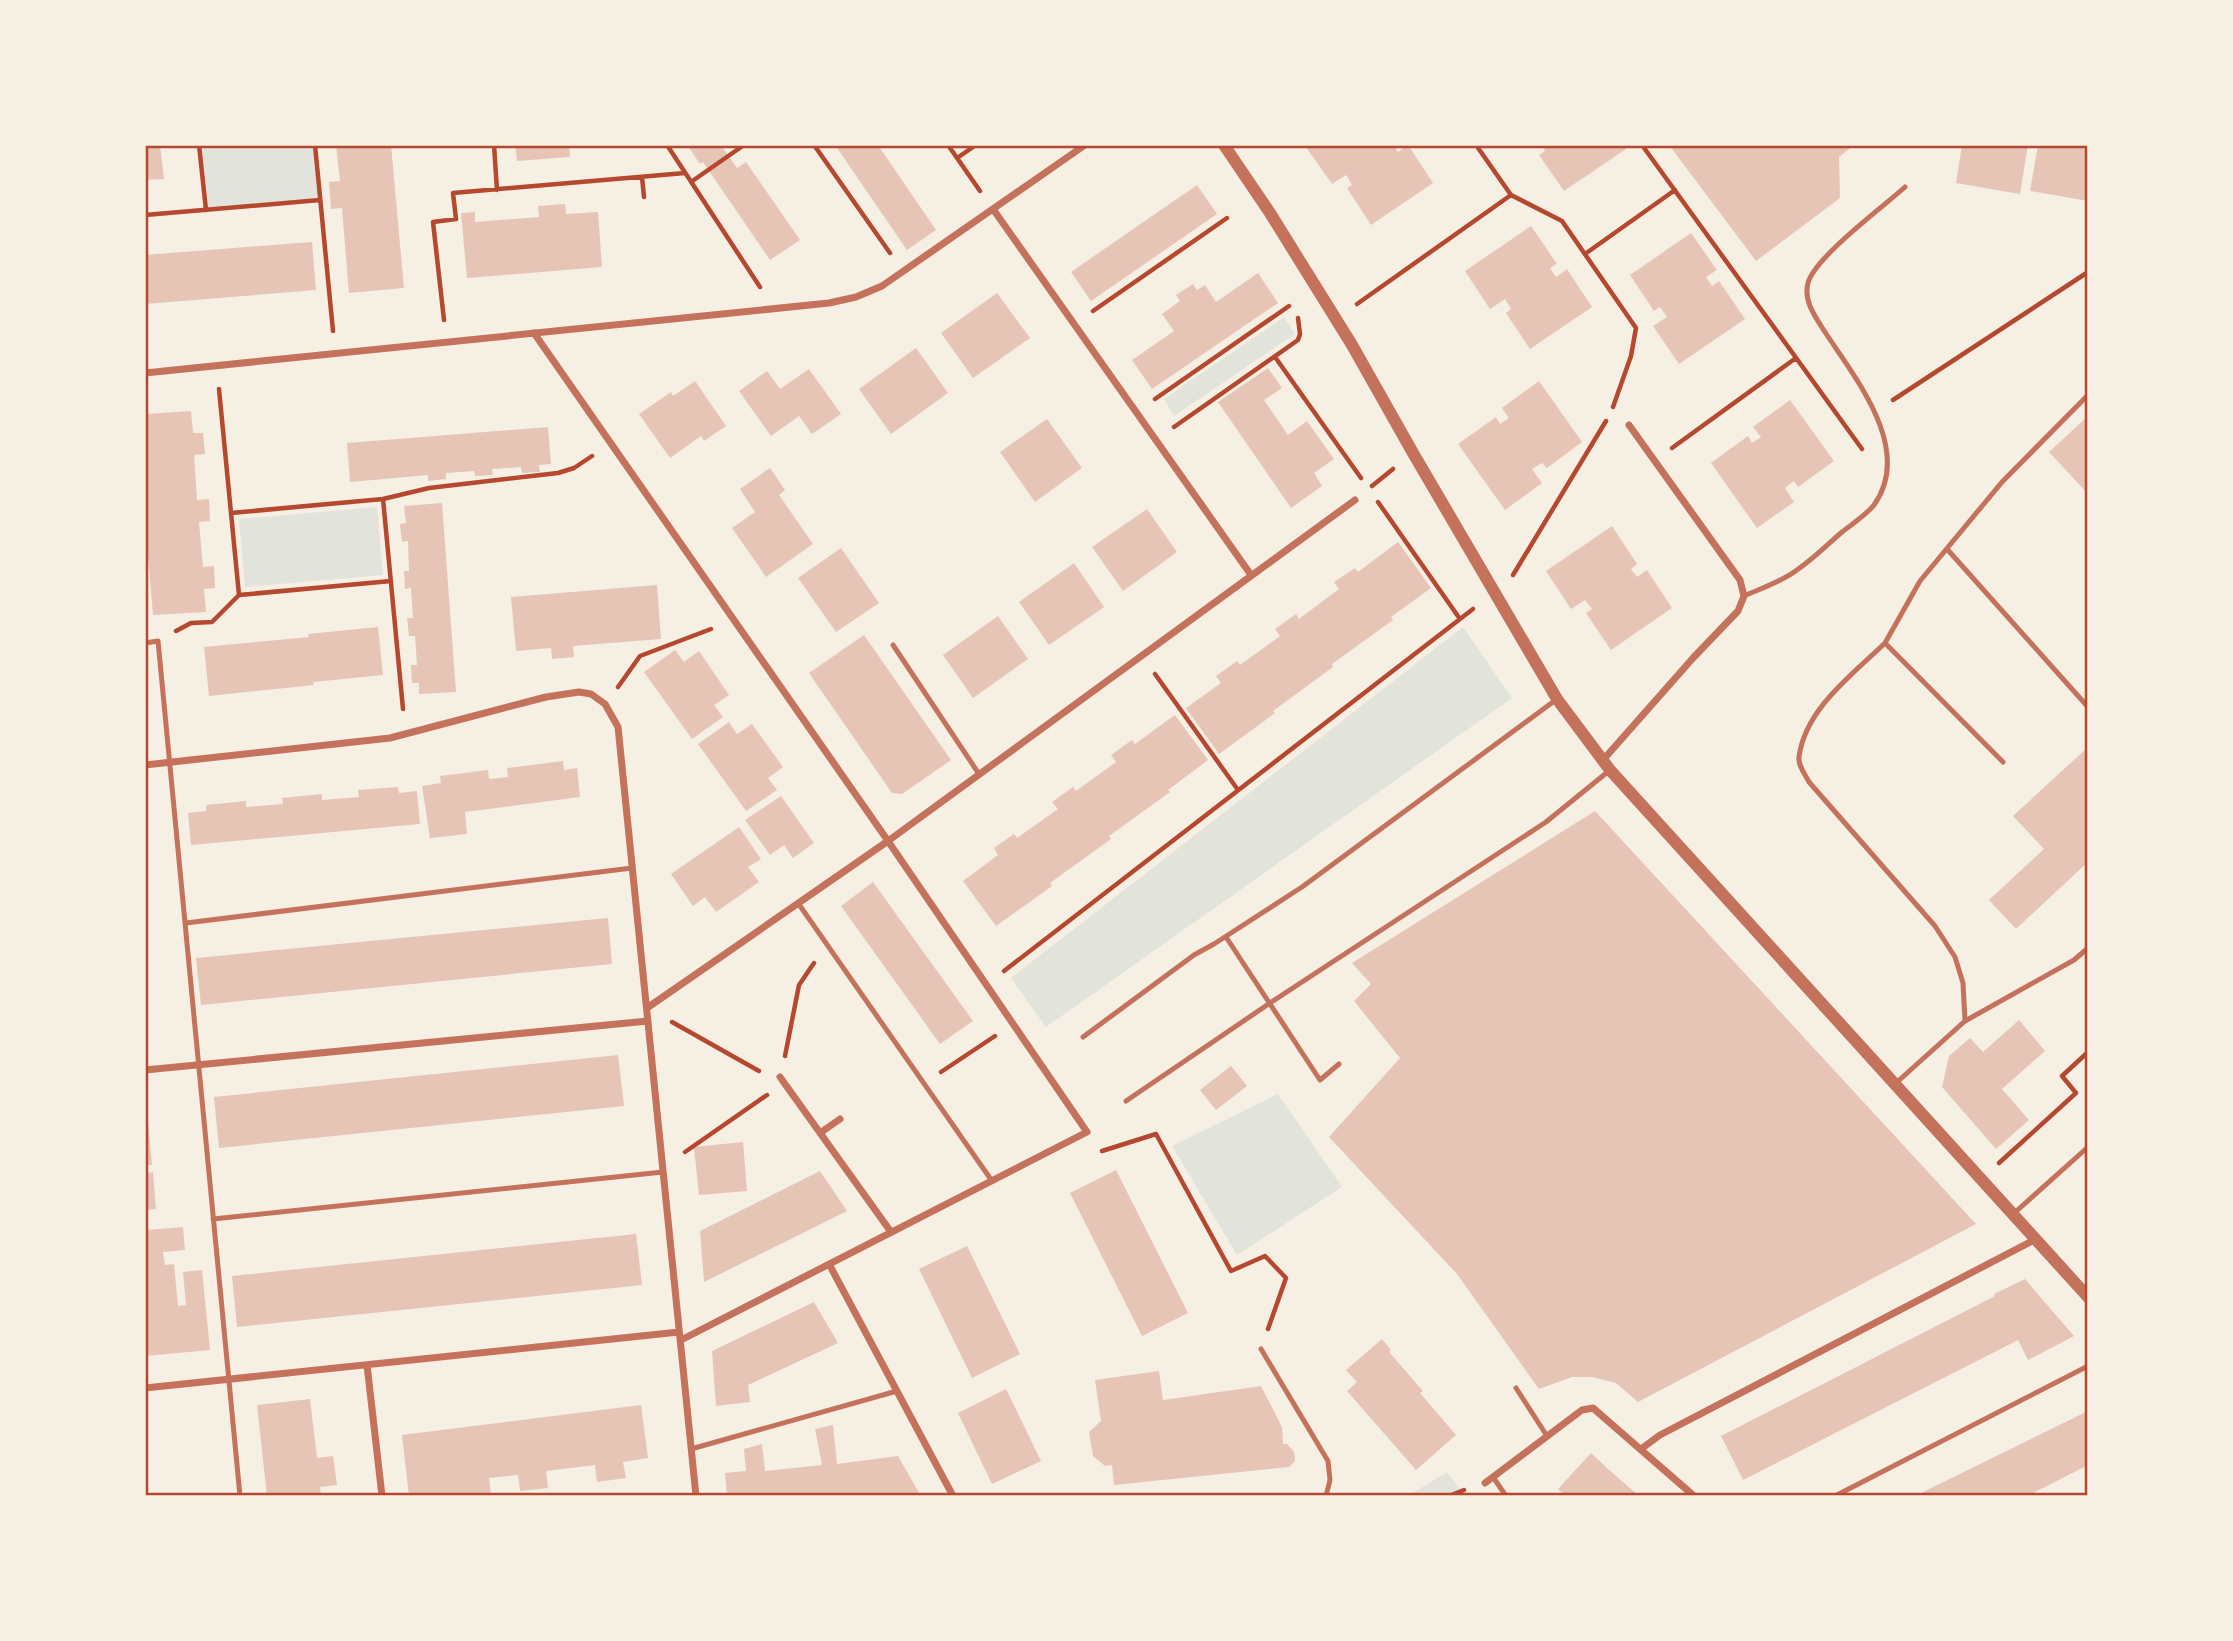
<svg xmlns="http://www.w3.org/2000/svg" width="2233" height="1641" viewBox="0 0 2233 1641" font-family="Commissioner,sans-serif">
<style>
.green{fill:#e2e4dc}
.building{fill:#e6c5b7}
.lines{fill:none;stroke-linecap:round;stroke-linejoin:round}
.path{stroke:#b5482f;stroke-width:4.5}
.service{stroke:#c5725c;stroke-width:5}
.minor{stroke:#c5725c;stroke-width:7}
.tertiary{stroke:#c5725c;stroke-width:12}
.neatline{fill:none;stroke:#b5482f;stroke-width:2.5}
</style>
<rect width="100%" height="100%" fill="#f6efe4"/>
<!-- green -->
<path class="green" d="M199,145H315L320,200L206,210Z
M1284,317L1295,334L1174,416L1164,399Z
M377,507L383,575L245,587L239,519Z
M1463,627L1512,698L1046,1027L1011,978Z
M1278,1094L1342,1187L1237,1255L1172,1146Z
M1447,1472L1465,1496H1408Z"/>
<!-- building -->
<path class="building" d="M145,145H160L164,179L145,180Z
M336,145H391L404,288L349,293L342,208L331,209L329,182L340,181Z
M515,145H569L570,157L517,161Z
M687,145H727L723,148L737,168L746,162L800,240L770,260L703,162L700,164Z
M835,145H878L936,230L907,250Z
M1308,145H1393L1398,152L1408,145L1433,183L1371,225L1347,188L1352,185L1346,175L1332,184L1306,147Z
M1541,145H1624L1626,149L1564,191L1539,155L1545,151Z
M1669,145H1854L1839,157L1840,198L1756,261Z
M1962,145H2028L2020,194L1956,183Z
M2038,145H2063L2088,149V201L2030,191Z
M1197,185L1217,214L1091,301L1071,272Z
M565,204L566,214L598,212L602,267L467,278L461,213L475,212V222L539,217L538,206Z
M1531,226L1557,264L1550,268L1556,277L1567,269L1592,307L1530,349L1506,313L1511,309L1505,299L1490,309L1465,271Z
M1691,233L1717,270L1706,277L1712,286L1719,281L1745,319L1679,364L1653,326L1667,317L1660,307L1654,311L1630,275Z
M312,242L316,290L145,304V255Z
M1258,273L1278,303L1152,389L1132,360L1174,331L1162,314L1180,301L1176,295L1193,284L1197,290L1205,285L1216,302Z
M997,293L1030,338L973,378L941,333Z
M916,348L948,393L891,434L859,389Z
M1268,368L1282,388L1264,400L1288,435L1307,421L1334,459L1314,473L1322,486L1291,508L1218,402Z
M809,369L841,414L812,434L799,416L771,436L739,391L767,371L780,389Z
M695,381L726,426L704,441L701,436L670,458L639,414L671,392L673,396Z
M1539,381L1582,442L1547,468L1542,463L1532,469L1542,483L1505,510L1458,444L1496,417L1500,424L1509,418L1502,408Z
M1790,400L1834,461L1798,487L1794,481L1785,488L1794,502L1757,528L1711,463L1748,436L1752,443L1761,437L1753,427Z
M191,411L193,433H203L205,454L194,455L197,500L209,499L210,521L199,522L203,567L214,566L215,588L204,589L206,612L153,615L145,520V414Z
M2088,416V494L2049,452Z
M1047,419L1082,468L1035,502L1000,452Z
M548,427L551,464L539,465L540,472L522,473L521,467L492,469L493,475L475,476L474,471L446,473V479L428,481V475L350,482L347,443Z
M770,468L785,490L779,495L813,544L766,577L732,528L755,512L740,489Z
M442,503L456,692L419,694V683H412L411,665H417L415,636H409L407,618H413L411,588L405,589L404,571H409L408,541L402,542L400,524L406,523L404,506Z
M1147,509L1177,552L1123,591L1092,547Z
M1612,526L1637,564L1631,569L1637,577L1647,570L1672,608L1611,650L1586,613L1592,609L1585,600L1571,609L1546,571Z
M1398,542L1431,588L1391,617L1393,620L1332,664L1333,667L1273,711L1275,713L1219,754L1186,708L1221,683L1216,676L1237,661L1240,665L1280,636L1275,629L1296,614L1299,619L1339,589L1334,582L1355,568L1358,572Z
M841,548L879,603L836,632L798,578Z
M1074,563L1104,607L1049,645L1019,602Z
M657,585L661,639L573,646L574,657L552,659L551,648L516,651L511,597Z
M998,616L1028,659L973,698L943,655Z
M378,627L383,675L313,682L314,685L209,696L204,647L309,637L308,634Z
M864,635L951,760L902,794L892,793L809,673Z
M675,650L684,662L699,651L729,695L714,705L723,717L692,739L644,672Z
M1175,715L1208,760L1168,790L1170,792L1109,836L1111,839L1050,883L1052,886L996,926L963,881L998,855L994,848L1014,834L1017,838L1058,809L1052,802L1073,787L1076,791L1116,762L1111,755L1132,740L1135,744Z
M729,722L737,734L752,724L783,767L768,778L777,790L746,811L698,744Z
M2088,747V862L2016,929L1989,900L2044,849L2013,816Z
M563,761L564,770L577,768L580,797L465,812L467,834L430,838L422,786L441,783L440,776L488,770L489,779L508,777L507,768Z
M398,787L399,793L417,791L420,824L191,845L188,813L206,811V805L246,801V807L283,804L282,798L322,794V800L359,797L358,790Z
M781,796L814,843L793,858L784,845L770,855L745,820Z
M1595,811L1976,1224L1638,1402L1616,1383L1592,1377H1572L1539,1389L1457,1274L1329,1137L1400,1058L1354,1001L1371,984L1352,963Z
M739,827L761,859L748,867L759,882L716,912L705,897L693,906L671,874Z
M873,882L973,1021L940,1044L841,906Z
M608,918L612,964L201,1005L196,958Z
M2019,1020L2045,1051L2002,1089L2029,1120L1996,1149L1942,1087L1949,1056L1970,1038L1983,1052Z
M618,1055L624,1106L219,1148L214,1097Z
M1231,1066L1247,1086L1216,1110L1200,1090Z
M145,1110H147L152,1165H145Z
M743,1142L747,1191L699,1195L694,1147Z
M1116,1170L1188,1313L1142,1336L1070,1193Z
M820,1171L847,1211L704,1282L700,1231Z
M153,1172L156,1209L145,1210V1173Z
M183,1227L185,1250L163,1252L165,1265L174,1264L178,1306L186,1305L183,1272L202,1270L210,1350L145,1356V1230Z
M636,1234L642,1285L237,1327L232,1276Z
M967,1246L1020,1354L972,1378L919,1269Z
M2025,1279L2074,1336L2028,1360L2018,1340L1743,1480L1721,1436L1995,1296L1994,1294Z
M814,1302L838,1343L748,1385L750,1402L716,1406L712,1351Z
M1382,1339L1391,1350L1389,1352L1423,1391L1420,1393L1456,1435L1416,1470L1347,1391L1357,1382L1346,1370Z
M1159,1371L1163,1400L1261,1386L1282,1427L1283,1444H1287L1294,1452L1295,1461L1289,1467L1114,1485L1112,1465L1105,1466L1093,1456L1089,1432L1101,1421L1095,1380Z
M1006,1389L1041,1461L992,1484L958,1413Z
M310,1399L317,1458L333,1456L337,1485L320,1487L321,1496H267L257,1405Z
M641,1405L648,1458L623,1462L626,1478L597,1482L595,1465L546,1471L548,1488L520,1491L518,1475L489,1478L491,1495L409,1496L402,1435Z
M2088,1411V1465L2033,1493L2026,1496H1915Z
M833,1425L837,1464L898,1456L921,1496H727L725,1473L746,1471L744,1449L762,1444L765,1471L822,1465L815,1429Z
M1591,1453L1608,1469L1639,1496H1566L1558,1489Z"/>
<g class="lines">
<!-- path -->
<path class="path" d="M199,145L206,210
M315,145L333,331
M494,145L497,190
M667,145L760,287
M814,145L890,253
M948,145L980,191
M1476,145L1511,195L1562,221L1636,328L1631,356L1613,407
M1642,145L1862,449
M957,158L976,145
M642,177L644,197
M691,182L744,145
M145,215L320,200
M1585,254L1675,190
M1357,304L1511,195
M1093,311L1227,218
M444,320L433,222L456,219L453,193L685,173
M1275,357L1361,478
M219,389L231,513
M1155,399L1289,306
M1893,400L2088,272
M1174,427L1298,340L1300,334L1298,318
M1672,448L1796,358
M1372,486L1393,469
M383,499L429,488L558,473L574,468L592,456
M1378,502L1460,619
M1513,575L1606,421
M391,581L239,595L231,513L383,499L403,709
M176,631L191,623L212,622L239,595
M1155,674L1238,790
M618,687L640,656L711,629
M1004,971L1473,609
M672,1022L759,1071
M785,1056L799,985L814,963
M941,1072L995,1036
M1102,1151L1156,1134L1231,1271L1265,1256L1286,1278L1268,1329
M685,1152L767,1095
M1999,1163L2076,1093L2062,1076L2088,1052
M1449,1496L1464,1490"/>
<!-- service -->
<path class="service" d="M1947,549L2088,707
M1744,596C1762,588 1781,582 1797,570C1813,559 1827,545 1842,532C1852,524 1866,515 1874,505C1914,449 1855,378 1825,332C1816,318 1803,301 1808,283C1815,257 1883,207 1905,187
M145,643L158,641L240,1496
M1885,643L1920,581L2002,482L2088,395
M893,645L979,774
M798,903L992,1181
M186,923L632,868
M1226,937L1320,1080L1339,1064
M1965,1021L2074,960L2088,948
M1083,1037L1194,955L1214,944L1302,887L1557,699
M1896,1083L1965,1021L1963,983L1955,957L1935,926L1809,782C1805,774 1798,766 1799,757C1805,709 1853,674 1885,643L2003,762
M1126,1101L1270,1003L1546,822L1610,770
M2012,1215L2088,1147
M213,1219L663,1172
M1261,1349L1328,1461L1330,1480L1326,1496
M1516,1388L1547,1436
M691,1449L897,1391
M1493,1477L1506,1496
M1835,1496L2088,1366"/>
<!-- minor -->
<path class="minor" d="M993,209L1251,575
M534,333L888,841L1087,1132L681,1340
M145,373L829,303L856,297L882,286L1085,145
M1603,760L1693,658L1738,611L1744,596L1740,580L1629,425
M145,765L390,738L546,697L579,692L591,694L605,704L618,727L696,1496
M647,1008L888,841L1355,500
M145,1070L648,1021
M780,1077L891,1232
M820,1133L840,1119
M829,1264L953,1496
M367,1365L382,1496
M145,1388L679,1332
M1641,1449L1660,1435L2034,1240
M1485,1483L1582,1410L1593,1408L1694,1496"/>
<!-- tertiary -->
<path class="tertiary" d="M1224,145L1270,213L1352,345L1413,453L1557,699L1610,770L2088,1297"/>
</g>
<!-- border -->
<rect width="2233" height="1641" fill="none" stroke="#f6efe4" stroke-width="294"/>
<rect x="147" y="147" width="1939" height="1347" class="neatline"/>
</svg>
